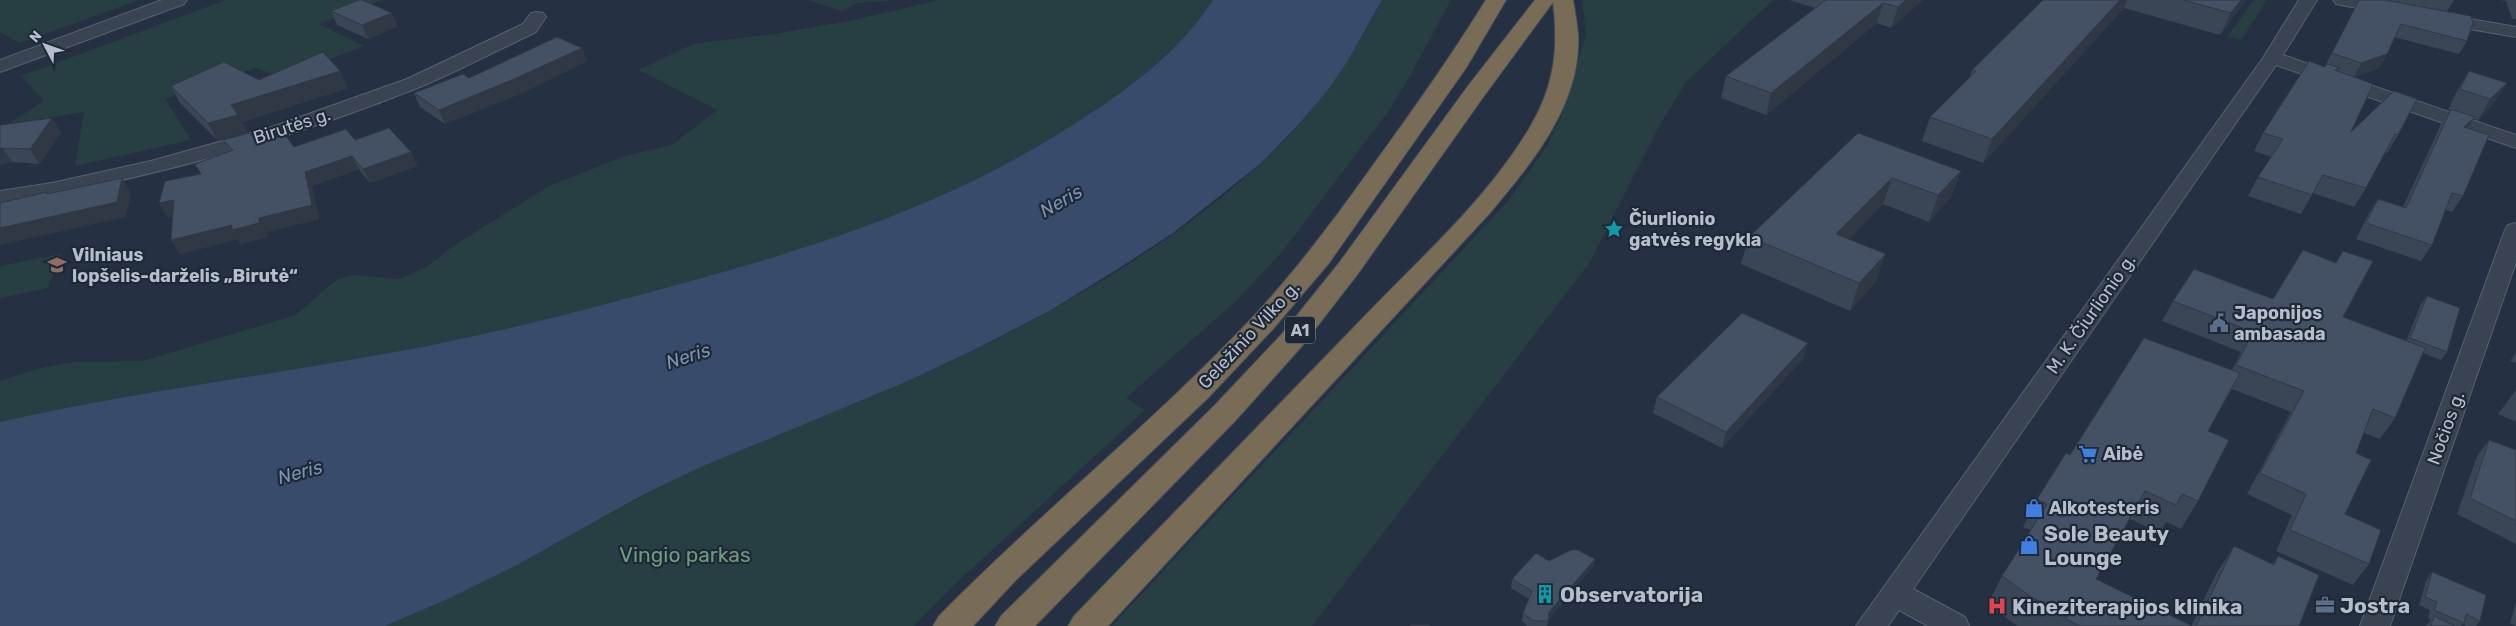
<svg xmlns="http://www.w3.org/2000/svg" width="2516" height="626" viewBox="0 0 2516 626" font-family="Rubik,sans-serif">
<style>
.green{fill:#273f43}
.water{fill:#384b6a}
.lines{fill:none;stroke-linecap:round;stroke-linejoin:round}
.street-casing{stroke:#57616f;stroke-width:2}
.highway-casing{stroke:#444e5c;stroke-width:2}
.street{fill:#394352;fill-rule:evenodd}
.highway{fill:#786c56;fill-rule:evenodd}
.wall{fill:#3a4556}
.shaded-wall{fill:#303846}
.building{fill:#445064;stroke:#303846}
.labels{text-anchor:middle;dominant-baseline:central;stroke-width:4.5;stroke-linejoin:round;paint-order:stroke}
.shield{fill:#1e2837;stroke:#88919f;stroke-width:1}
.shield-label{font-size:16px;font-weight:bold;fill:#b6becc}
.street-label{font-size:18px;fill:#b6becc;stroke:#1e2837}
.poi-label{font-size:18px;font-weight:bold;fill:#b6becc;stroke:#1e2837;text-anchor:start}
.water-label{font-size:19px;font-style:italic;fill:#7c93b4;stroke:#1e2837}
.near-poi-label{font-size:21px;font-weight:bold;fill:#b6becc;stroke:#1e2837;text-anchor:start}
.near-park-label{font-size:21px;fill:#6d9d79;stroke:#1e2837}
</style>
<rect width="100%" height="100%" fill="#253142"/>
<!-- green -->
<path class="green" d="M0,0H139L20,43L0,32Z
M226,0H382L319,24L364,46L283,77L255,68L165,99L191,140L75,166L84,112L8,124L44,101L21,76Z
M809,0H896L857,3L842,11Z
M939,0H1213C1179,52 1128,89 1077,122C959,200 825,245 690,282C590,309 490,335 389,353C259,377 129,396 0,422V381L40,368L75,362L143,361L296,315L331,284L339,279L353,275L400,279L428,266L452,247L547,187L625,156L672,145L717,110L639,70L693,44L774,34L854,20Z
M1382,0H1451L1407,81L1388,112L1281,253L1236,301L1126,398L1145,410L956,583L914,626H385C429,607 474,588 516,565C577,533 635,498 697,469C766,437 838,411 908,381C1041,322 1201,234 1298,125C1332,87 1359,45 1382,0Z
M1582,0H1773L1685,83L1657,130L1590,262L1312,626H1112L1508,201L1547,146L1562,114L1586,35Z
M2254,0H2267L2241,40L2227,37Z
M61,254L48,288L0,298V266Z"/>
<!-- water -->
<path class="water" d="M1213,0H1382L1347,62L1327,91L1298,125L1261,163L1173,233L1116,270L1051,310L978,348L908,381L701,467L641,496L515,566L450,598L385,626H0V422C128,393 259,377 389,353C495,334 598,307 702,278C833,242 963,197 1077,122C1129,89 1179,52 1213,0Z"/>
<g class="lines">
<!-- street casing -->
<g class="street-casing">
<path id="street" d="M162,0H187L184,4L0,72V60Z
M2299,0H2317L2283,55L2516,135V148L2276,65L1913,589L1965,617L1969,626H1928L1899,610L1888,626H1856L2263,58Z
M2333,0H2369L2395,5L2398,9L2395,13L2389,14L2336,4Z
M537,12L543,13L546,17L536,32C498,50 459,71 420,87C285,141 143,181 0,203V191L52,183L151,161L269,128L407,79L523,24L531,13Z
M2442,14L2516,27V37L2436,23L2433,19L2436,15Z
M2516,223V262L2390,626H2360L2505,230L2508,225Z"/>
</g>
<!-- highway casing -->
<g class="highway-casing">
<path id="highway" d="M1486,0H1506L1466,68L1329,263L1273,329L1208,398L1016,580L973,626H933L939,616C1040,513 1153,423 1252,318C1296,271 1334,220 1371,168C1411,113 1450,58 1486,0Z
M1535,0H1573C1575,11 1577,23 1578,34C1582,104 1531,164 1489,214L1108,626H1068L1074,616C1169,518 1264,420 1359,322C1417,261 1485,202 1529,129C1554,87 1559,51 1553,2L1484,96L1357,275L1302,346L1236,420L1035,626H995L1001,616L1214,406L1282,334L1339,263L1468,86Z"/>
</g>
<!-- street -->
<use href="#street" class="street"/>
<!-- highway -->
<use href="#highway" class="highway"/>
</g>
<!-- wall -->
<path class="wall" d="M1789,0H1923L1891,28L1877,23L1766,115L1721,98L1726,76L1815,8Z
M2043,0H2246L2220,35L2124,8L1983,163L1922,141L1930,117L1969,78L1972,70Z
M2359,0H2454L2447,11L2467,41L2459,54L2394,37L2387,54L2379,68L2354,77L2351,132L2394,91L2398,135L2387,153L2385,152L2366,188L2354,207L2313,193L2301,214L2248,196L2258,177L2271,157L2254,151L2263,133L2325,66Z
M2500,0H2516V19H2512L2506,1Z
M331,11L398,26L368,39L337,25Z
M587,61L520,94L445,124L420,107L414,93L469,78Z
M2469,71L2507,83L2494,103L2478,120L2474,119L2468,128L2463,196L2452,212L2445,210L2432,245L2421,261L2356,239L2368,215L2378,199L2403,207L2441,124L2450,110H2448L2457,91Z
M259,80L348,88L242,122L247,132L217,140L180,103L171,86Z
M0,125L61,133L39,164L12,162L0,165Z
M1858,133L1961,171L1951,197L1929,222L1883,204L1849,239L1876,281L1850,311L1741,264L1749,237Z
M223,140L294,147L355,140L411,152L417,166L370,183L359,169L312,186L319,219L266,232L267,237L240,244L237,239L180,254L171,240L173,216L167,217L201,174L229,151Z
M2343,251V317L2406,341L2421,304L2427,296L2447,352L2441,360L2423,353L2395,418L2380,439L2364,433L2356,453L2345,514L2369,564L2353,585L2276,551L2292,515L2247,494L2291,412L2232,389L2208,431L2198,501L2181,529L2166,522L2160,533L2130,519L2096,579L2191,626L2216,574L2234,546L2273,564L2278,556L2299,626H2017L1988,604L2002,576L2031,530L2023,527L2037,499L2070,455L2232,370L2241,352L2162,321L2173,301L2273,299L2336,262Z
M1808,343L1803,359L1722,448L1653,413L1657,397Z
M2516,353V363L2510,361Z
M2516,390V422L2498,414Z
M2489,440L2516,450V544L2457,514L2477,456Z
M1595,559L1593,567L1549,619L1547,626H1527L1522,621L1523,613L1529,599L1511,588L1512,579L1549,561Z
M2432,572L2480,621L2476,626H2466L2462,624L2461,626H2426L2431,620L2428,618L2430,610L2419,605L2426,581Z
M2516,603V626L2510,623Z"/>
<!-- shaded-wall -->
<path class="shaded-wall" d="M1906,0H1923L1891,28L1898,7Z
M2120,0H2127L2124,8L1983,163L1992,139Z
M2241,0H2246L2220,35L2231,13Z
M1883,3L1877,23L1766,115L1771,93Z
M392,13L398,26L368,39L362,25Z
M582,48L587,61L520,94L445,124L439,110Z
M2387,54L2379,68L2354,77L2361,63Z
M340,71L348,88L242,122L247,132L217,140L208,123L231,105Z
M2507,83L2494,103L2478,120L2490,99Z
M2475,117L2465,132L2464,127Z
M52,118L61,133L39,164L30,149Z
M2,147L12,162L0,165V148Z
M411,152L417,166L370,183L363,169Z
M352,156L359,169L312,186L319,219L266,232L267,237L240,244L237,239L180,254L171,240L259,218L305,172Z
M1961,171L1951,197L1929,222L1938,195Z
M122,178L131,193L126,217L0,245V228Z
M1892,178L1883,204L1828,261L1836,234Z
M174,200L182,214L167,217L159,203Z
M1886,254L1876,281L1850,311L1859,283Z
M1808,343L1803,359L1722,448L1726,432Z
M1595,559L1593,567L1548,620L1549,612Z"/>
<!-- building -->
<path class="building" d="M359,0H362L392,13L362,25L331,11Z
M1826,0H1906L1898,7L1883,3L1771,93L1726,76Z
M2043,0H2120L1992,139L1930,117L1976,71L1972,70Z
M2183,0H2241L2231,13Z
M2359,0H2385L2471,16L2473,23L2467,41L2401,24L2387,54L2361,63L2332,53Z
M557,37L582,48L514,79L439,110L414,93L463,74L469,78Z
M323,52L340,71L231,105L238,115L208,123L171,86L224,62L259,80Z
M2309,61L2325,67L2327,64L2340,68L2335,70L2373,84L2351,132L2394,91L2417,99L2398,135L2395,134L2366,188L2323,175L2312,195L2258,177L2283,139L2263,133Z
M2469,71L2507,83L2490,99L2460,89Z
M2451,109L2475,117L2464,127L2489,135L2463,196L2452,193L2432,245L2366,223L2378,199L2406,208Z
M52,118L30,149L0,148V125Z
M389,128L411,152L363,169L352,156L305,172L312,205L259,218V223L232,230V225L171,240L174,200L159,203L165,181L201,174L195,164L233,150L223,140L250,133L258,144L285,135L294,147L346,129L355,140Z
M1858,133L1961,171L1938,195L1892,178L1836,234L1886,254L1859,283L1749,237Z
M122,178L117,202L0,228V203L47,192V194Z
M2303,250L2336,263L2343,251L2373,261L2343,317L2425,348L2395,418L2373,409L2356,453L2371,460L2345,514L2381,530L2369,564L2290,530L2306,494L2260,473L2304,391L2236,365L2253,332L2173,301L2194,269L2273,299Z
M2427,296L2460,308L2447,352L2410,338Z
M1742,313L1808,343L1726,432L1657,397Z
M2144,338L2240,373L2208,431L2229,440L2198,501L2182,494L2176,505L2145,491L2096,579L2192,626H2080L2066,619L2067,616L2033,598L2002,576L2047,504L2037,499L2066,453L2070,455Z
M2489,440L2516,450V521L2470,498Z
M2234,546L2274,565L2278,556L2319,575L2299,626H2196Z
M1571,550H1578L1595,559L1549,612L1548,621H1538L1532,620L1523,613L1532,591L1512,579L1536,553L1549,561Z
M2432,572L2486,595L2480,621L2466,614L2464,623L2434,610L2437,602L2425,597Z
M2434,616L2455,626H2431Z
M1411,625H1429L1431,626H1409Z"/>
<!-- icons -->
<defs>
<g id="sight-bare" transform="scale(1.5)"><path d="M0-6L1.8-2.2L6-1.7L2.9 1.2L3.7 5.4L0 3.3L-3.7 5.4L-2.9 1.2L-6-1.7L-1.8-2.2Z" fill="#0f9aa8" stroke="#1e2837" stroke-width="2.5" paint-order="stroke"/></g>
<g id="school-bare" transform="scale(1.5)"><path d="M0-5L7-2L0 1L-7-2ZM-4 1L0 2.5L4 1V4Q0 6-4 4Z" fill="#8d6e63" stroke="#1e2837" stroke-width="2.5" paint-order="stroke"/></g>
<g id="civic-bare" transform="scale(1.5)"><path d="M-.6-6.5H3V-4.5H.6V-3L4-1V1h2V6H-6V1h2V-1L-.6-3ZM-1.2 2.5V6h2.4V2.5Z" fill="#5c6f8a" stroke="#1e2837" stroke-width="2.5" paint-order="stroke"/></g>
<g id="supermarket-bare" transform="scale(1.5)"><path d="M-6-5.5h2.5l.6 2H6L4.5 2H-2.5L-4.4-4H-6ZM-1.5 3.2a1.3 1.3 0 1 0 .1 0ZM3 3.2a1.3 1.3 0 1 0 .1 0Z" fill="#3f7fe0" stroke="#1e2837" stroke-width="2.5" paint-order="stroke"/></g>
<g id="shop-bare" transform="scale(1.5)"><path d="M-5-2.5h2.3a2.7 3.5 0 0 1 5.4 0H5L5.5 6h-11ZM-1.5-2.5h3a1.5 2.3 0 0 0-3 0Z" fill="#3f7fe0" stroke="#1e2837" stroke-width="2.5" paint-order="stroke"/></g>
<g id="building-bare" transform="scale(1.5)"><path d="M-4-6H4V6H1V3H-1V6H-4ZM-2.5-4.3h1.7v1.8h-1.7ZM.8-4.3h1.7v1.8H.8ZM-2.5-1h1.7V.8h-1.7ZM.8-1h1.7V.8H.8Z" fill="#0f9aa8" stroke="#1e2837" stroke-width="2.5" paint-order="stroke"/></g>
<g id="office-bare" transform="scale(1.5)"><path d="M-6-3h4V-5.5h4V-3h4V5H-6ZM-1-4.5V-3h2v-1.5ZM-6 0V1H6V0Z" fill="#5c6f8a" stroke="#1e2837" stroke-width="2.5" paint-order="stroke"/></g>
<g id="hospital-bare" transform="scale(1.5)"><path d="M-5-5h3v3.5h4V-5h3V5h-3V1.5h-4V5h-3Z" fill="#e0444e" stroke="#1e2837" stroke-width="2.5" paint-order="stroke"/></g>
</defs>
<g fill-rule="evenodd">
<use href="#sight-bare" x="1614" y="229"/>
<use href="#school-bare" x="57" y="265"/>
<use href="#civic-bare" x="2219" y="323"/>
<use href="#supermarket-bare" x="2088" y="454"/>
<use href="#shop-bare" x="2034" y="508"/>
<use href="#shop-bare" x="2029" y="545"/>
<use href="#building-bare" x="1545" y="594"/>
<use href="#office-bare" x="2325" y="605"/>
<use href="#hospital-bare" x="1997" y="606"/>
</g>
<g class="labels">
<!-- shield labels -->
<rect class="shield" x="1285" y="316.5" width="30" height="27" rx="4"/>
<g class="shield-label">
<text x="1300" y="330">A1</text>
</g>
<!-- street labels -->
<g class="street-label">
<text transform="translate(292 126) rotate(-18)">Birutės g.</text>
<text transform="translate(2091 314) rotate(-55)">M. K. Čiurlionio g.</text>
<text transform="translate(1249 335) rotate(-47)">Geležinio Vilko g.</text>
<text transform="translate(2446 428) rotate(-70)">Nočios g.</text>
</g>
<!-- poi labels -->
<g class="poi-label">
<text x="1629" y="219">Čiurlionio<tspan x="1629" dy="21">gatvės regykla</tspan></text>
<text x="72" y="255">Vilniaus<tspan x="72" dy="21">lopšelis-darželis „Birutė“</tspan></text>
<text x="2234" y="313">Japonijos<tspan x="2234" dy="21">ambasada</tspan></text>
<text x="2103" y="454">Aibė</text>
<text x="2049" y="508">Alkotesteris</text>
</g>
<!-- water labels -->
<g class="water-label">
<text transform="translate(1061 201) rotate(-30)">Neris</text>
<text transform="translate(688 356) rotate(-18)">Neris</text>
<text transform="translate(300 472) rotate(-15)">Neris</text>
</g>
<!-- near-poi labels -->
<g class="near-poi-label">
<text x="2044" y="533">Sole Beauty<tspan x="2044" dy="24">Lounge</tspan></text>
<text x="1560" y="594">Observatorija</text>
<text x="2340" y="605">Jostra</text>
<text x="2012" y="606">Kineziterapijos klinika</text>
</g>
<!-- near-park labels -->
<g class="near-park-label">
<text x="685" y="554">Vingio parkas</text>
</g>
</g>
<!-- north arrow -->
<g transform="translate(45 45) rotate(311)" stroke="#1e2837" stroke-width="4" paint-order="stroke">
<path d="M0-4L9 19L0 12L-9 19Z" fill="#b6becc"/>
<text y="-8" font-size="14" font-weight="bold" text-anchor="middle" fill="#b6becc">N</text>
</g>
</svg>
